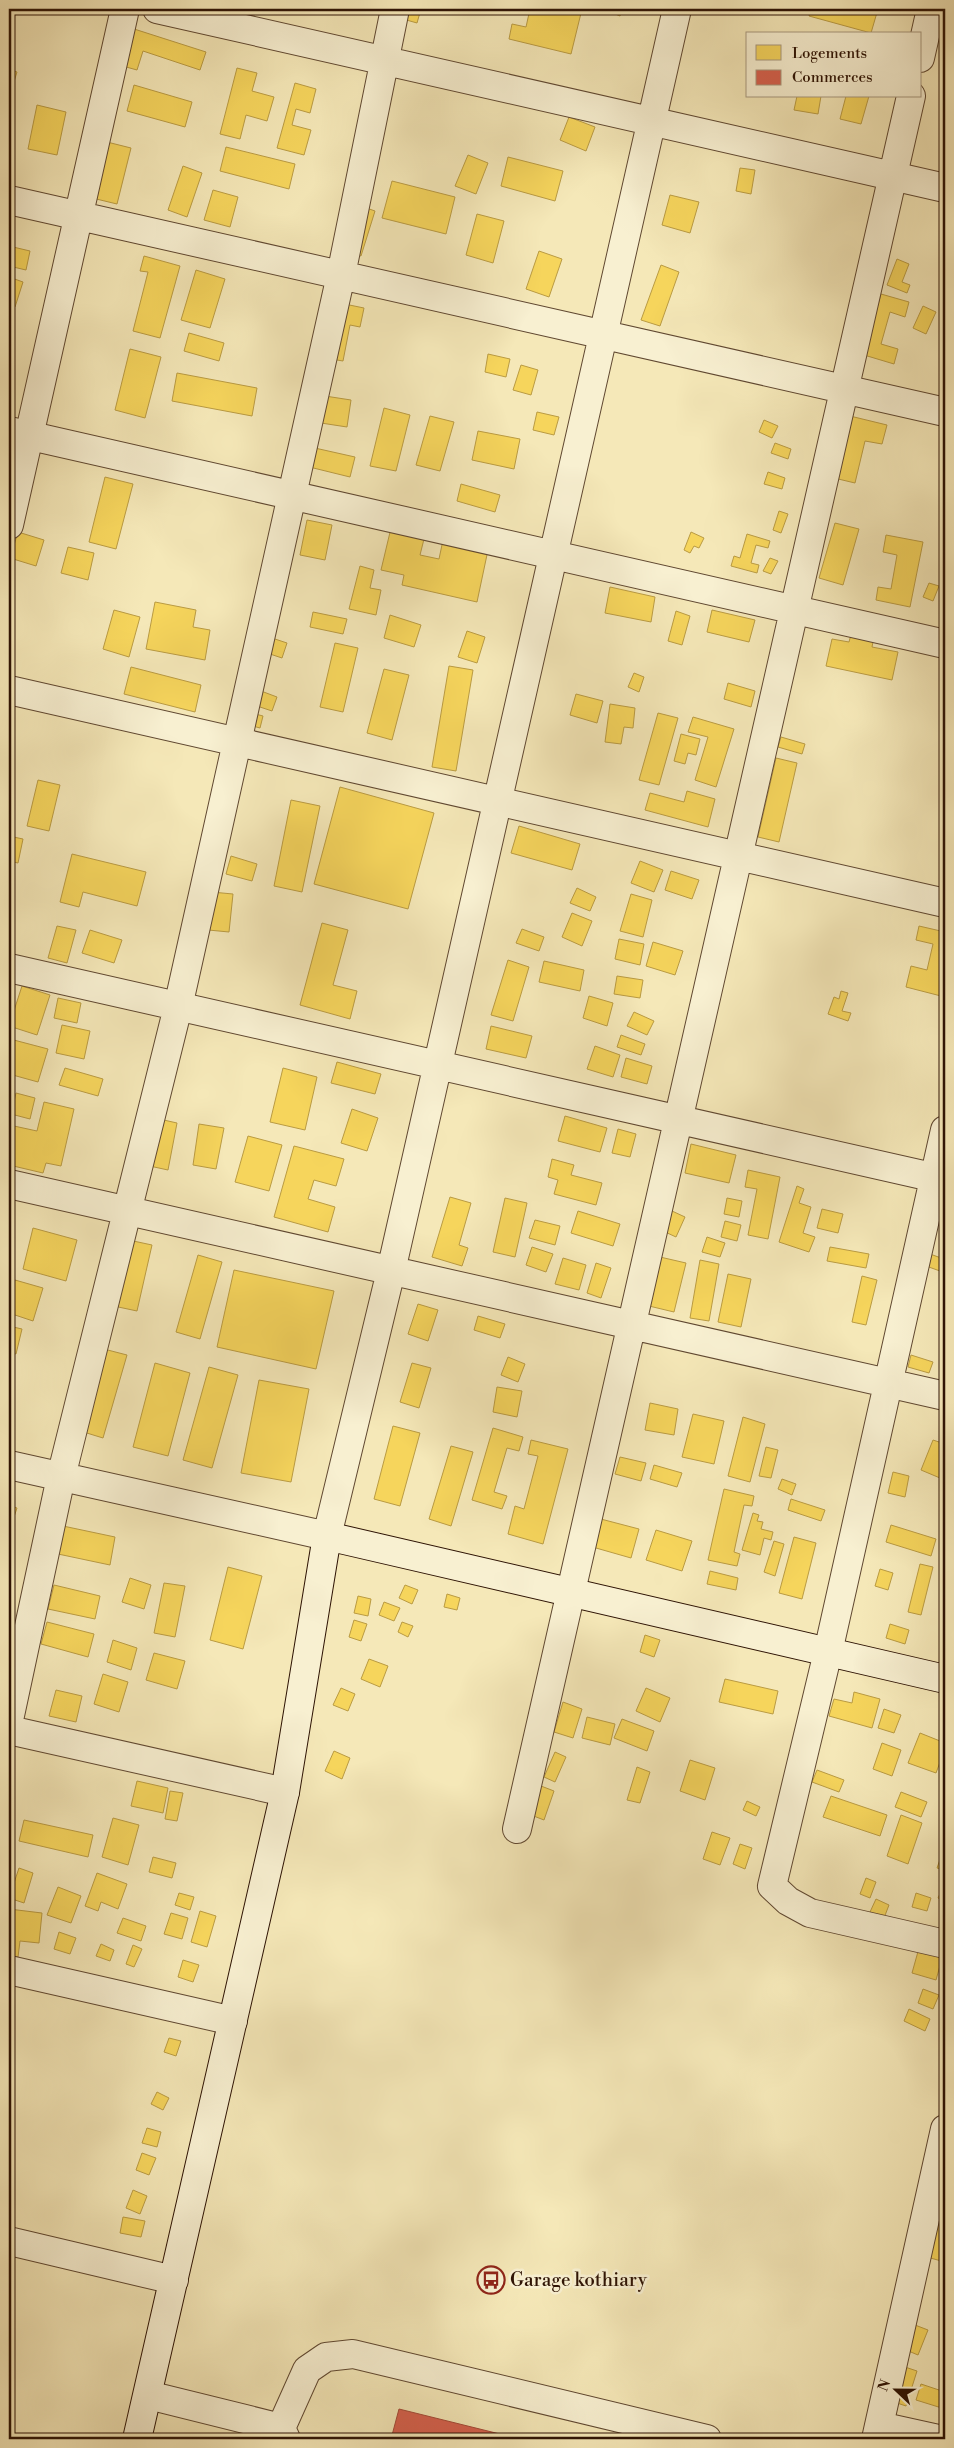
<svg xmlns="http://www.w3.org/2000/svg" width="954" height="2448" viewBox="0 0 954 2448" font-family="'Libre Bodoni',serif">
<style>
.homes{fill:#f6d55c;stroke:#ba9b42}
.shops{fill:#d6604d;stroke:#a44937}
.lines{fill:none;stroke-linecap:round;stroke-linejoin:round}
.street-casing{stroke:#604831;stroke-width:30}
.secondary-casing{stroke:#2e1304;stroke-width:30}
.street{stroke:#f8f0d1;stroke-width:28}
.secondary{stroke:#f8f0d1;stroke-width:28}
.labels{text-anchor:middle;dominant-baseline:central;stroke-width:5;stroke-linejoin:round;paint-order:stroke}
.poi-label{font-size:19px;fill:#2e1304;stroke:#f8f0d1;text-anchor:start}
</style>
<rect width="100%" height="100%" fill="#f5e8b8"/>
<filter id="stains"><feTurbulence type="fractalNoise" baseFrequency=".004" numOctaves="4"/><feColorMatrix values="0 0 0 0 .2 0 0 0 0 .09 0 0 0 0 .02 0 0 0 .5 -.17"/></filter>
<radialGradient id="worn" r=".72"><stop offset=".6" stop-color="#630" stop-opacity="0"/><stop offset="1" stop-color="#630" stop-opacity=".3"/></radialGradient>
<!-- homes -->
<path class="homes" d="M398,9H421L417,23L396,17Z
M530,9H582L571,54L509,39L512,24L526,27Z
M603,9H622L620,16Z
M811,9H878L871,33L809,16Z
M131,28L206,52L200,70L143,51L137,70L119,65Z
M237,68L257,73L252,91L274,97L267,121L246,115L240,139L220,134Z
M9,69L17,72L12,88L9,87Z
M295,83L316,89L310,113L296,109L292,125L311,130L304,155L277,148Z
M134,85L192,102L185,127L127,111Z
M797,96H821L818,114L794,110Z
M846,96H869L861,124L840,119Z
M37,105L66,112L57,155L28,149Z
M569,117L595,127L586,151L560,140Z
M103,141L131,148L117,204L88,197Z
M226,147L295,164L289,189L220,171Z
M468,155L488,163L476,194L455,186Z
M508,157L563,171L555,201L501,186Z
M183,166L202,173L187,217L168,210Z
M740,168L755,170L751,194L736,191Z
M392,181L455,197L446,234L382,218Z
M213,190L238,197L230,227L204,220Z
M670,195L699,202L690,233L662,225Z
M358,205L375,211L361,256L343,250Z
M477,214L504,221L493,263L466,255Z
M9,246L30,251L26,270L9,266Z
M539,251L562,259L549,297L526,289Z
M144,256L180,266L160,338L133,331L148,272L140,271Z
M897,259L909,264L902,282L910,285L907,293L887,285Z
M661,265L679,272L660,326L641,320Z
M196,270L225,279L210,328L181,320Z
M9,277L23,282L15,307L9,305Z
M881,294L909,302L905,317L890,312L881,344L898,349L894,364L864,355Z
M330,301L364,308L360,327L350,325L343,361L319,357Z
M923,306L936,312L926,334L913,328Z
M189,333L224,343L219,361L184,351Z
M130,349L161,357L145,418L115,410Z
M488,354L510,359L506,377L485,372Z
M521,365L538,370L531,395L513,390Z
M177,373L257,388L252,416L172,401Z
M312,394L351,400L347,427L308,421Z
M384,408L410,415L396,471L370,466Z
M537,412L559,417L554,435L533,430Z
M430,416L454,422L440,471L416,465Z
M850,416L887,425L882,444L865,441L855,483L834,478Z
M764,420L778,426L772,438L759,432Z
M478,431L520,439L514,469L472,460Z
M775,443L791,449L788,459L771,453Z
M297,444L355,457L350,477L293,463Z
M768,472L785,478L782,489L764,484Z
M105,477L133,484L116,549L89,542Z
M461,484L500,495L495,512L457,501Z
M779,511L788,514L781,533L773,530Z
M307,520L332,525L325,560L300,555Z
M835,523L859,529L843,585L819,578Z
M391,528L425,535L420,555L439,559L443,540L488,550L477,602L402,585L404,575L381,570Z
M18,532L44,540L36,566L10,558Z
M691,532L704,538L699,548L694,546L690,553L684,550Z
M747,534L770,541L768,548L756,545L751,563L759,565L757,573L731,566L734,556L740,558Z
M886,535L923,542L910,607L876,600L878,587L891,589L897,555L883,552Z
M68,547L94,553L88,580L61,573Z
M770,558L778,561L771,574L763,571Z
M360,566L374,570L370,588L381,590L376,615L349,609Z
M929,583L939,586L933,601L923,597Z
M610,587L655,597L651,622L605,613Z
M155,602L196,610L193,627L210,630L205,660L146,649Z
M114,610L140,617L129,657L103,649Z
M712,610L755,620L749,642L707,632Z
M676,611L690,616L682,645L668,641Z
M313,612L347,619L343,634L310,627Z
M390,615L421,625L414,647L384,638Z
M853,627L875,632L872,647L898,652L892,680L826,666L832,639L849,642Z
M467,631L485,637L477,663L458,657Z
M260,634L287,643L282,658L255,649Z
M335,643L358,648L343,712L320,707Z
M449,666L473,670L456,771L432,767Z
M131,667L201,685L195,712L124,694Z
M384,669L409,675L392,740L367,733Z
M634,673L644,677L639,692L628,687Z
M728,683L755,691L751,707L724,699Z
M253,688L277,697L272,711L248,703Z
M576,694L603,701L597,723L570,715Z
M610,704L635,708L633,728L624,727L621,744L605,742Z
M244,711L263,716L260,728L242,723Z
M658,713L678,718L659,785L639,780Z
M693,717L734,729L716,787L695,780L708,737L688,732Z
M681,734L700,739L696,755L688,753L685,764L674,761Z
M781,737L805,744L802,754L778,747Z
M776,758L797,763L779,842L758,837Z
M38,780L60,785L49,831L27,826Z
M340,787L434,813L408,909L314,884Z
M687,791L715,799L708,827L645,810L650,793L684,802Z
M291,800L320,806L302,892L274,886Z
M519,826L580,844L572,870L511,853Z
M9,836L23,839L18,863L9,861Z
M72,854L146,872L137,906L83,892L79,907L60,902Z
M231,856L257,864L252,881L226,874Z
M640,861L663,870L654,892L631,883Z
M671,871L699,880L692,899L665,890Z
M577,888L596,897L590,911L570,903Z
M201,891L233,894L229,932L198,929Z
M631,894L652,900L643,937L620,931Z
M572,913L592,921L582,946L562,937Z
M322,923L348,930L333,985L357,991L350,1019L300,1005Z
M57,926L76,930L67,963L48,958Z
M919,926L945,932V978L941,996L906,987L911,966L927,970L933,944L916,940Z
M522,929L544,937L539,951L516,943Z
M90,930L122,940L114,963L82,953Z
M619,939L644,944L640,965L615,959Z
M653,942L683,951L675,975L646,966Z
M508,960L529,967L513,1021L491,1015Z
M544,961L584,970L580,991L539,982Z
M617,976L643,980L640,998L614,994Z
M22,986L50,995L37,1035L9,1026Z
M841,991L848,993L842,1011L851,1013L848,1021L828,1014L834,997L839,999Z
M589,996L613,1003L607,1026L583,1018Z
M58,998L81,1003L77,1023L54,1018Z
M634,1012L654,1021L647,1035L627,1026Z
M62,1025L90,1031L84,1059L56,1053Z
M491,1026L532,1036L526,1058L486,1049Z
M621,1035L645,1044L641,1055L617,1047Z
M10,1039L48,1049L38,1082L9,1074Z
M595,1046L620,1055L613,1077L587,1069Z
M626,1058L652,1066L647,1084L621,1077Z
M337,1062L381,1074L375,1094L331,1083Z
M65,1068L103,1079L98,1096L59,1085Z
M283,1068L317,1077L305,1130L270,1122Z
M16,1093L35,1098L30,1119L11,1114Z
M44,1102L74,1109L61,1166L46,1163L43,1173L9,1165V1151L14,1126L37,1131Z
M352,1109L378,1118L367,1151L341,1143Z
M565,1116L607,1128L600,1152L558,1141Z
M155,1118L177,1123L168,1170L145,1165Z
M199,1124L224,1128L216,1169L193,1165Z
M618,1129L636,1134L630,1157L612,1153Z
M248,1136L282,1145L269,1191L235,1182Z
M691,1144L736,1155L729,1183L685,1173Z
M294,1146L344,1159L336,1186L314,1180L308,1199L335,1207L328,1232L274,1217Z
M552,1159L574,1165L571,1175L602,1183L596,1205L554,1194L558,1180L548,1177Z
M748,1170L780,1177L768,1239L748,1235L757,1189L745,1187Z
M797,1186L804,1189L799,1203L811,1207L803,1233L815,1237L809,1252L779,1242Z
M450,1197L471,1203L459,1245L468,1248L462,1266L432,1257Z
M505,1198L527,1203L515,1257L493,1252Z
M727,1198L742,1201L739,1217L724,1214Z
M822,1209L843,1214L838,1233L817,1228Z
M578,1211L620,1224L613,1246L571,1233Z
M672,1211L685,1217L676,1237L663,1231Z
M535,1220L560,1226L555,1245L529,1238Z
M725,1221L741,1225L737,1241L721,1237Z
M33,1228L77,1240L66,1281L23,1269Z
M707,1237L725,1243L720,1257L702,1252Z
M124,1239L152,1245L137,1311L109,1305Z
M532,1247L553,1254L546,1272L526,1265Z
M830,1247L869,1254L866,1268L827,1261Z
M930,1254L944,1259L940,1271L926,1266Z
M198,1255L222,1262L200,1339L176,1332Z
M660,1257L686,1263L674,1312L649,1306Z
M563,1258L586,1265L579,1290L555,1284Z
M700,1260L719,1264L709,1321L690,1318Z
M596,1263L611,1268L601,1298L587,1293Z
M234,1270L334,1291L316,1369L217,1347Z
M728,1274L751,1279L741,1327L718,1322Z
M862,1276L877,1280L866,1325L852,1322Z
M15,1280L43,1288L33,1321L9,1313V1302Z
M418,1304L438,1310L428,1341L408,1334Z
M478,1316L505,1324L500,1338L474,1330Z
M9,1326L22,1329L16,1354L9,1352Z
M100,1348L127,1355L103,1438L77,1430Z
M911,1355L933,1362L929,1373L908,1367Z
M508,1357L525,1364L518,1382L501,1375Z
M155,1363L190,1373L168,1456L133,1447Z
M412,1363L431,1368L419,1408L400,1402Z
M209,1367L238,1375L212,1468L183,1460Z
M259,1380L309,1389L291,1482L241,1473Z
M497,1387L522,1391L517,1417L493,1412Z
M650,1403L678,1409L674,1435L645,1430Z
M693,1414L724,1421L714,1464L682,1457Z
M743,1417L765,1424L750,1482L728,1476Z
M393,1426L420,1433L400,1506L374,1499Z
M493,1428L523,1437L519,1451L507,1448L494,1492L507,1496L502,1509L472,1500Z
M531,1440L568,1449L543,1544L508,1534L515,1506L524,1509L538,1456L528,1454Z
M933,1440L945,1444V1464L940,1478L921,1470Z
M451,1446L473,1452L451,1526L429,1519Z
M766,1447L778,1450L771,1478L759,1476Z
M620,1457L646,1463L641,1481L615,1474Z
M654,1465L682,1473L677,1487L650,1479Z
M893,1472L909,1476L905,1497L888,1493Z
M782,1479L796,1484L792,1495L778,1489Z
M724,1489L754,1496L752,1506L744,1505L734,1552L740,1554L737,1566L708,1560Z
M791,1499L825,1510L821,1521L788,1510Z
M9,1505L17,1508L9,1532Z
M753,1513L759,1515L757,1521L763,1522L761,1529L773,1532L771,1540L764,1538L760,1555L742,1550Z
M597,1518L639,1529L631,1558L589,1546Z
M891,1525L936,1539L931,1556L886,1542Z
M63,1526L115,1537L110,1565L58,1554Z
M656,1530L692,1541L682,1571L646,1560Z
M794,1537L816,1543L802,1599L779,1593Z
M774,1541L784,1544L775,1576L764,1572Z
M920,1564L933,1567L921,1615L908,1612Z
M228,1567L262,1576L243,1649L210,1640Z
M880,1569L893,1573L888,1590L875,1586Z
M710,1571L738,1578L736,1590L707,1584Z
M130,1578L151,1585L144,1609L122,1602Z
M164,1583L185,1586L175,1637L154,1633Z
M54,1585L100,1596L95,1619L48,1609Z
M405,1585L418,1590L412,1604L399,1598Z
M447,1594L460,1598L457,1610L444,1607Z
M358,1596L371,1599L368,1616L354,1613Z
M384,1602L400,1608L394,1621L379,1615Z
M354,1620L367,1624L361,1641L349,1637Z
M47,1622L94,1634L88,1657L41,1644Z
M402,1622L413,1626L408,1637L398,1632Z
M890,1624L909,1630L905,1644L886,1638Z
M645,1635L660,1640L654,1657L640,1652Z
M113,1640L137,1648L131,1670L107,1662Z
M154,1653L185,1661L177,1689L146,1680Z
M369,1659L388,1666L380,1687L361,1679Z
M103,1674L128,1682L119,1712L94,1704Z
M725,1679L778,1691L773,1714L719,1702Z
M341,1688L355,1694L348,1711L333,1705Z
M646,1688L670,1698L660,1722L636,1711Z
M56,1690L82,1696L76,1722L49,1716Z
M854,1692L880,1699L872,1728L829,1716L834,1699L852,1703Z
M563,1702L582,1709L573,1738L554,1732Z
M884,1709L901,1715L894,1733L878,1728Z
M587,1717L615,1724L610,1745L582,1738Z
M622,1719L654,1731L647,1751L614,1738Z
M920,1733L945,1743V1749L936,1773L908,1763Z
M882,1743L901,1750L892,1776L873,1769Z
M334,1751L350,1758L342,1779L325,1771Z
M555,1752L566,1757L555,1782L544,1777Z
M690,1760L715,1768L705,1800L680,1791Z
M637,1767L650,1772L640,1803L627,1800Z
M817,1770L844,1780L839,1792L812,1782Z
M137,1781L168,1788L163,1813L131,1806Z
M541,1786L554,1791L544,1820L531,1815Z
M170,1791L183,1793L177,1821L165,1819Z
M901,1792L927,1802L921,1817L895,1807Z
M831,1796L887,1815L880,1836L823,1817Z
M747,1801L760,1807L756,1816L743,1810Z
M901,1815L922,1823L908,1864L887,1856Z
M113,1818L139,1825L128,1865L102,1857Z
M24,1820L93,1835L88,1857L19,1841Z
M712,1832L730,1838L720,1865L703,1859Z
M740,1844L752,1848L745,1869L733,1864Z
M942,1854L945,1855V1870L937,1868Z
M153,1857L176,1863L172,1878L149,1872Z
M19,1868L33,1873L24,1903L9,1898Z
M97,1873L127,1884L118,1909L101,1902L98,1911L85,1906Z
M866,1878L876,1882L870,1898L860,1894Z
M944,1885L945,1886V1902L938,1898Z
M58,1887L81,1896L71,1923L47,1915Z
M179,1893L194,1897L190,1910L175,1905Z
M916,1893L931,1898L927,1911L912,1907Z
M876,1899L889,1905L884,1918L870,1912Z
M9,1909L42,1913L39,1943L20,1941L18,1957L9,1956Z
M200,1911L216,1916L207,1947L191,1942Z
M171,1913L188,1918L182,1939L164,1934Z
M123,1918L146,1926L141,1941L117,1933Z
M59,1932L76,1938L70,1954L54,1949Z
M101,1944L114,1950L110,1961L96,1956Z
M133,1945L142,1949L134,1967L126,1964Z
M919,1948L943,1955L936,1980L912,1973Z
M183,1960L199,1965L193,1982L178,1977Z
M923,1989L939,1995L933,2009L918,2003Z
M909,2009L930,2019L925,2031L904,2021Z
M169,2038L181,2041L176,2056L164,2052Z
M157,2092L169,2098L163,2110L151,2104Z
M147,2128L161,2132L157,2147L142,2143Z
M142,2153L156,2158L149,2175L136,2170Z
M133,2190L147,2196L140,2214L126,2208Z
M939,2198L945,2200V2262L923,2256Z
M123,2217L145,2221L141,2237L120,2233Z
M915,2325L928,2330L918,2355L906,2350Z
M902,2366L917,2371L906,2406L891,2401Z
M921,2384L945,2392V2409L916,2400Z"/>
<!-- shops -->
<path class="shops" d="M399,2409L520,2439H391Z"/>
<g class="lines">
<!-- street casing -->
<g class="street-casing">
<path id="street" d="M157,9L945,188
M920,58L931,9
M9,200L945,412
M9,431L945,644
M9,525L125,9
M9,690L945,903
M9,968L945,1180
M945,1130L828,1652L772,1886L788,1901L810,1913L945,1944
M9,1184L945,1396
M9,1465L327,1536L391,1271L677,9
M9,1720L61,1477L178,1007L341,275L395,9
M9,1730L285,1792
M517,1829L911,96
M9,1970L233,2021
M9,2241L174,2280
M148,2395L281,2428L286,2439
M879,2426L938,2439
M281,2428L307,2370L326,2357L353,2354L707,2439
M876,2439L945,2129"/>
</g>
<!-- secondary casing -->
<g class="secondary-casing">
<path id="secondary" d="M137,2439L285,1792L327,1536L945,1679"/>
</g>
<!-- street -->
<use href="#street" class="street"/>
<!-- secondary -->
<use href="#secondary" class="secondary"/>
</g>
<!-- icons -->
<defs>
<g id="bus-ring" transform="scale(1.4375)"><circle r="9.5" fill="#f8f0d1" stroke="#8f2418" stroke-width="1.5"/><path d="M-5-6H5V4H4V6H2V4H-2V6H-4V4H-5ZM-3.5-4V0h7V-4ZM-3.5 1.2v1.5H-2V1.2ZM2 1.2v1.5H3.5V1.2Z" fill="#8f2418"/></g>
</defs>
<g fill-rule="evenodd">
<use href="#bus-ring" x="491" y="2280"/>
</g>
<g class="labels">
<!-- poi labels -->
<g class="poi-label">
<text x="510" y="2280">Garage kothiary</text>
</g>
</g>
<!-- margin -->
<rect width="954" height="2448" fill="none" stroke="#f5e8b8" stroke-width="30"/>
<rect x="10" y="10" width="934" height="2428" fill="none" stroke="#2e1304" stroke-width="2.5"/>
<rect x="15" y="15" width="924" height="2418" fill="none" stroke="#2e1304"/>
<!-- legend -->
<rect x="746" y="32" width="175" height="65" fill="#f8f0d1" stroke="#a7987f"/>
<rect x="756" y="45" width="25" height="15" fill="#f6d55c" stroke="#a7987f"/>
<text x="792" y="58" font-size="15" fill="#2e1304">Logements</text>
<rect x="756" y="70" width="25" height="15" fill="#d6604d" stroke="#a7987f"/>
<text x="792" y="82" font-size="15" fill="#2e1304">Commerces</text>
<!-- north arrow -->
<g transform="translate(896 2390) rotate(292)" stroke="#f8f0d1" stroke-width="4" paint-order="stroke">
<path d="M0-4L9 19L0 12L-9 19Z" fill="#2e1304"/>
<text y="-8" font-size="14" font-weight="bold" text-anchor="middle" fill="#2e1304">N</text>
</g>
<rect width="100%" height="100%" filter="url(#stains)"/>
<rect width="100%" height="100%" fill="url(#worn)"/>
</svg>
